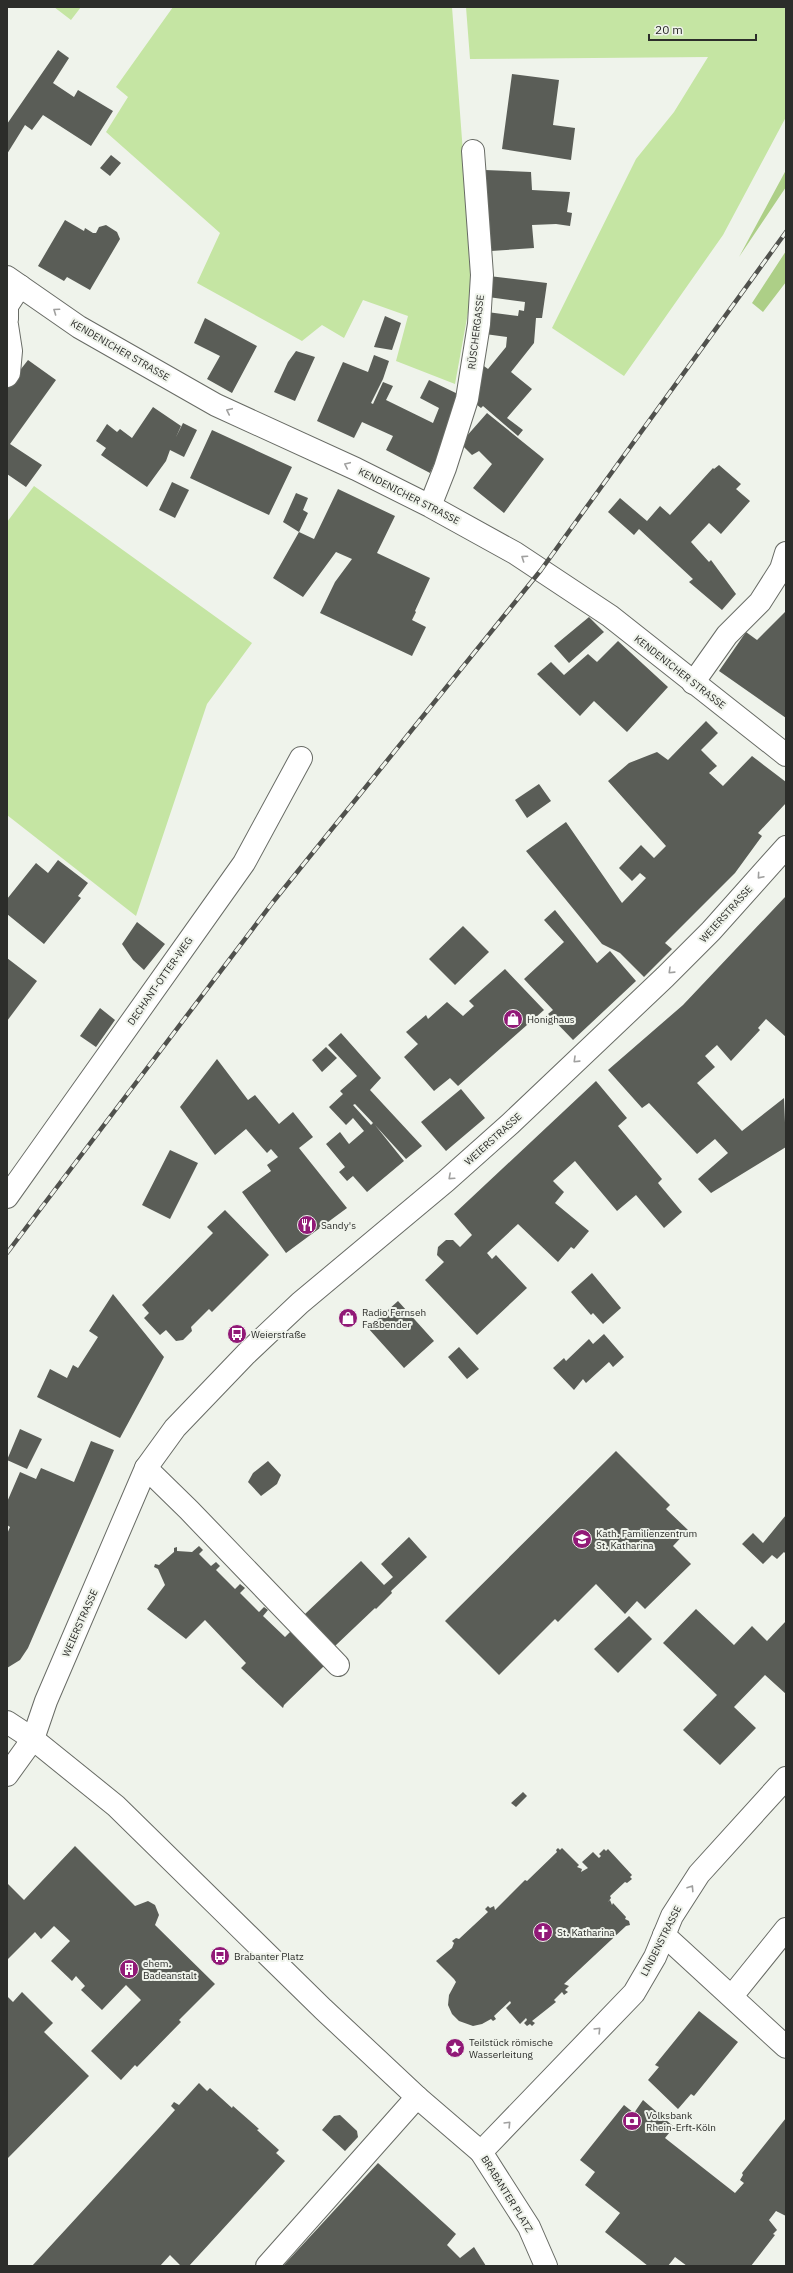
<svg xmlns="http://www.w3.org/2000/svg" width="793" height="2273" viewBox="0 0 793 2273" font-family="'IBM Plex Sans',sans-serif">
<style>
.green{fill:#c5e5a3}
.forest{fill:#adcf87}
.building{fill:#5a5d57;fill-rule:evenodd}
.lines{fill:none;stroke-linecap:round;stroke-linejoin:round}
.lane-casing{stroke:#686b65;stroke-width:24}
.street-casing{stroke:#686b65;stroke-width:24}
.secondary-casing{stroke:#686b65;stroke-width:24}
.lane{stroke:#fff;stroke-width:22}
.street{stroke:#fff;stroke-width:22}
.secondary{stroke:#fff;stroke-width:22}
.rail-casing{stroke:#50514d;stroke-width:4.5}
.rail{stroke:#eff3eb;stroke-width:3;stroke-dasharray:9;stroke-linecap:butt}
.oneway{stroke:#a0a09f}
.labels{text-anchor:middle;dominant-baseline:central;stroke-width:4;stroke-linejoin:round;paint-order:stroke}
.street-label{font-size:10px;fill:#2c2d2a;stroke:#eff3eb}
.poi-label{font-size:10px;fill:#2c2d2a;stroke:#eff3eb;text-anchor:start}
</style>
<rect width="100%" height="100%" fill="#eff3eb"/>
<!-- green -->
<path class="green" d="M54,7H81L71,20Z
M173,7H452L473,285L455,384L396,361L408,316L363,300L344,338L322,325L302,341L197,283L220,233L106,132L128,97L116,87Z
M466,7H786V117L723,235L624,376L552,328L636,159L674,112L708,57L470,59Z
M34,486L252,643L207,704L136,916L7,815V522Z"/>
<!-- forest -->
<path class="forest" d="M786,170V187L739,257Z
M786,251V282L763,312L752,303Z"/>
<!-- building -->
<path class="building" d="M58,50L69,58L53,83L74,97L78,90L113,111L91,146L43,115L32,130L25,125L7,154V124Z
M512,74L559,80L553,125L575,128L571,160L502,149Z
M111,155L121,163L110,176L100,168Z
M485,170L531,172L532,190L570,192L567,212L572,213L570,226L556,224L532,225L534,248L491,251Z
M65,220L84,231L85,228L93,233H96L99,227L106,225L117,232L120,239L90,290L67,277L64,281L38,266Z
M489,276L547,283L542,318H536L534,343L511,372L532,389L507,418L523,430L518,436L483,406L481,408L472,401L477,361L488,369L506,347L507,337L485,334L487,312L518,316L519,310L524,311L525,302L488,297Z
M385,316L401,323L392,350L374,347Z
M205,318L257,346L232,393L207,379L220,356L194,343Z
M296,351L315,357L295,401L274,392L288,362Z
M374,355L389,361L383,379L371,403L373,404L383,382L393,386L386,400L433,423L439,408L420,398L429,380L462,396L456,416L430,473L386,450L393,436L362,422L354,438L317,421L343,362L368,372Z
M28,360L56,380L10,444L42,465L26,487L7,474V387Z
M153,407L181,426L176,437L183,423L197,430L184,457L170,450L166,461L147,487L101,455L106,448L96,441L107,424L117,432L120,429L132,438Z
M487,413L544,459L504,513L473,488L492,464L479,451L472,455L462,445L465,438Z
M212,430L292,467L269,515L190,478Z
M719,465L741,484L736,489L750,501L721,534L709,523L691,542L709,562L711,560L736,594L722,610L689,582L693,579L639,529L634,535L608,512L620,498L647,521L660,506L670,515L713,468L714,469Z
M172,482L189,490L175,518L159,510Z
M338,489L395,516L377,553L430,578L415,611L416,612L412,620L426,627L412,656L320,613L335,582L352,559L336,552L303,597L273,578L299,532L314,539Z
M296,493L308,498L303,510L308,513L299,532L283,522Z
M786,611L785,658L786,718L719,671L746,632L757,640Z
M589,617L604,632L569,663L554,646Z
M618,641L668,687L627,732L594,701L580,716L537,674L551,662L564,675L588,654L597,662Z
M706,721L718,733L701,750L717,766L709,773L723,786L752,756L786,782V803L758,833L762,836L735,873L665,943L672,949L644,977L620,953L602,944L526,851L566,822L622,903L646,878L640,873L632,881L619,868L641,845L654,858L666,846L608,781L629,763L657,752L668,760Z
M539,784L551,801L527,818L515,800Z
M58,860L88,883L78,896L81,898L44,944L7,914V899L36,863L48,873Z
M786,896V1037L766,1019L758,1028L760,1030L731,1061L717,1045L705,1056L715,1067L697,1083L742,1131L784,1098L786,1147L711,1193L698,1179L728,1153L715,1139L697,1154L649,1103L642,1108L608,1070L683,1005Z
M555,910L597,963L610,951L636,981L573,1040L548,1014L553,1010L524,979L564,942L544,920Z
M137,922L165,944L144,970L133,960L122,944Z
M463,926L489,952L455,985L429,959Z
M7,958L37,981L7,1021Z
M505,969L544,1010L458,1086L450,1078L434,1091L404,1057L418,1044L406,1032L426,1015L428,1019L447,1002L463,1016L474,1006L469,1001Z
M100,1008L115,1020L96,1047L80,1036Z
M341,1033L381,1078L370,1090L422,1146L406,1159L375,1125L404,1161L367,1192L353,1176L347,1181L339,1172L345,1167L326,1144L340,1132L349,1144L364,1131L353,1118L346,1125L329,1107L343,1094L340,1091L357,1076L328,1045ZM355,1104L373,1123L371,1125L353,1105Z
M326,1047L337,1058L322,1072L312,1060Z
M217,1059L248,1100L255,1095L279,1124L293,1112L313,1137L299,1148L347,1208L286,1253L242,1192L271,1171L267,1165L278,1157L271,1149L267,1153L246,1129L215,1155L180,1107Z
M596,1081L627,1118L618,1126L662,1179L658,1183L682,1212L664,1228L636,1195L617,1211L575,1161L553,1181L564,1192L555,1203L589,1231L574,1249L571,1247L558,1262L518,1224L487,1253L492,1259L496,1255L527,1288L477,1335L425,1280L444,1262L437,1255L438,1247L446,1240H453L460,1247L472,1235L454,1214Z
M461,1089L485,1118L446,1151L421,1122Z
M170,1150L198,1163L170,1219L142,1205Z
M225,1210L269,1255L212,1312L209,1309L191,1327L192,1331L183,1340L176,1341L166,1330L160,1335L144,1318L149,1313L142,1305L213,1233L207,1227Z
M592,1273L621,1308L603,1324L593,1313L591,1315L571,1292Z
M113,1294L164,1357L120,1438L37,1397L50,1369L67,1378L73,1365L78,1368L98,1337L89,1331Z
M398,1301L434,1341L404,1368L368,1328Z
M604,1334L624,1357L613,1367L609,1362L586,1383L583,1379L574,1390L553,1368L564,1358L566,1361L589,1339L593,1344Z
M459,1347L479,1369L467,1379L448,1357Z
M20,1429L42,1439L27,1469L7,1460Z
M91,1441L114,1450L28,1648L20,1660L7,1668V1534L10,1527L7,1525V1502L20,1472L36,1479L41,1468L74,1482Z
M616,1451L670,1505L666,1509L688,1530L673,1546L691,1564L645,1609L637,1601L625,1614L596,1584L558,1622L555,1619L499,1675L445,1621Z
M268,1461L281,1475L277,1484L261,1496L248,1482L253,1473Z
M786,1515V1554L784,1552L777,1559L772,1555L763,1564L742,1544L753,1533L763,1543Z
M409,1537L427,1557L391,1591L392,1593L376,1609L375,1608L335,1646L305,1614L361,1561L384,1585L393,1577L381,1564Z
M199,1546L203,1550L199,1554L211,1566L216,1562L220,1566L216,1570L235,1589L240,1584L245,1588L240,1593L259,1612L264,1607L268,1610L263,1616L285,1637L291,1631L324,1666L284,1705L283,1708L241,1668L246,1663L205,1620L186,1639L147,1609L165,1585L158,1569L154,1567L155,1564L159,1565L174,1552V1548L177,1547V1551L192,1552Z
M696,1609L734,1645L752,1626L767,1641L786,1621V1694L765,1675L734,1707L756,1728L720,1765L683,1730L717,1695L663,1643Z
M629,1616L652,1639L618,1673L594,1649Z
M523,1792L527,1796L516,1807L511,1803Z
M75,1846L135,1906L148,1901L155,1905L159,1915L155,1925L215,1984L179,2020L181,2022L137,2067L135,2065L121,2080L91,2051L141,2000L126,1985L102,2010L81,1990L85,1986L76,1976L72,1981L51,1961L70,1941L54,1926L41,1939L35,1932L7,1960V1883L24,1900Z
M558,1848L560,1850L562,1848L579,1865L577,1867L582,1869L581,1872L588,1868L582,1862L593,1852L599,1858L601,1856L599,1854L604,1849L606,1851L608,1849L632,1875L630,1877L632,1879L627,1883L625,1882L610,1896L611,1898L608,1902L610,1900L612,1905L613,1903L626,1917L625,1919L629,1921L630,1925L626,1926L564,1984L569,1986L565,1990L568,1992L564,1995L562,1992L554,2000L556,2002L532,2021L535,2023L532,2026L530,2024L527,2026L524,2023L527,2020L526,2018L520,2024L506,2008L511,2003L510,2001L494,2016L496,2019L493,2021L491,2019L482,2024L473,2026L459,2021L452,2014L448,2005L449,1995L456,1982L454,1979L436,1961L452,1948L454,1943L452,1941L456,1938L459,1939L488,1912L485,1909L488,1906L490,1908L494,1906L495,1910L525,1880L527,1881L557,1852L556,1850Z
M22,1992L53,2023L44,2032L89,2076L7,2159V1996L13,2002Z
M699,2011L738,2042L694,2096L691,2094L678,2109L648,2080L659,2067L655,2065Z
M199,2083L207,2091L210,2088L232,2108L233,2106L259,2129L257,2130L279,2150L276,2153L285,2161L189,2266H181L170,2255L160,2266H32L158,2129L175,2110L171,2106L174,2102L179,2105Z
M643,2100L674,2127L665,2138L735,2193L744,2183L740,2180L743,2175L742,2173L786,2118V2216L776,2211L769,2220L777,2230L773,2234L775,2235L751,2266H687L675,2257L668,2266H648L605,2232L620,2213L585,2185L595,2172L580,2160L624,2105L634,2113Z
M340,2115L357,2131L358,2137L345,2151L322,2130L334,2116Z
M378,2163L456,2234L447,2245L460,2258L474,2247L486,2266H283Z"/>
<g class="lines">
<!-- lane casing -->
<g class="lane-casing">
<path id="lane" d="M7,319V306L20,286
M7,325L11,351L9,373L7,376
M693,683L727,635L760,602L781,569L786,553
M146,1468L189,1510L338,1665
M664,1935L786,2047
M732,1996L786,1929
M267,2266L417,2097"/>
</g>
<!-- street casing -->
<g class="street-casing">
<path id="street" d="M7,277L79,327L216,405L356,469L430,506L515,553L610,616L786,755
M430,506L445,468L467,399L479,324L482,275L473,151
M7,1197L244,863L301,758
M7,1775L33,1739L46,1701L146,1468L175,1428L246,1354L300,1303L446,1181L510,1124L665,977L711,931L786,847
M481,2152L634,1993L655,1957L672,1916L699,1874L786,1778"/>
</g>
<!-- secondary casing -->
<g class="secondary-casing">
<path id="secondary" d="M7,1722L33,1739L116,1806L323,2009L417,2097L481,2152L529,2227L546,2266"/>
</g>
<!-- lane -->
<use href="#lane" class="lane"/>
<!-- street -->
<use href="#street" class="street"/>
<!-- secondary -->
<use href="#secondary" class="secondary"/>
<!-- rail casing -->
<g class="rail-casing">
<path id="rail" d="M7,1253L273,902L541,570L786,232"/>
</g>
<!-- rail -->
<use href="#rail" class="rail"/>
</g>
<!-- one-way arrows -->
<defs><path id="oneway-chevron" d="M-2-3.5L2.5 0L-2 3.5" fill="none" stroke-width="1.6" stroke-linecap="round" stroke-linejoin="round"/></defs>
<g class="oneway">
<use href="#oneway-chevron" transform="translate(56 311) rotate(-145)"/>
<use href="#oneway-chevron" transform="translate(229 411) rotate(-155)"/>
<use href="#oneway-chevron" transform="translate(347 465) rotate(-155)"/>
<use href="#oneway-chevron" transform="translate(524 558) rotate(-146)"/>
<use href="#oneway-chevron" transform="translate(760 876) rotate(131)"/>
<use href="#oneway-chevron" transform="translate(671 971) rotate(136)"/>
<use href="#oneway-chevron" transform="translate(576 1060) rotate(136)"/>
<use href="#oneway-chevron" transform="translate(451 1177) rotate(138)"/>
<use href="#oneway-chevron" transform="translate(691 1888) rotate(-57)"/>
<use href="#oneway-chevron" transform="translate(598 2030) rotate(-46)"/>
<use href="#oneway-chevron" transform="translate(508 2124) rotate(-46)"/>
</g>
<!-- icons -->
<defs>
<g id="shop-disc" transform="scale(1)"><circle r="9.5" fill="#911977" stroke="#eff3eb"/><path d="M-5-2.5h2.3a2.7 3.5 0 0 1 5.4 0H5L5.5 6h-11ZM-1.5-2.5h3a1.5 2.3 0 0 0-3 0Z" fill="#fff"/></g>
<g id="restaurant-disc" transform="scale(1)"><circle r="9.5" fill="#911977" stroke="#eff3eb"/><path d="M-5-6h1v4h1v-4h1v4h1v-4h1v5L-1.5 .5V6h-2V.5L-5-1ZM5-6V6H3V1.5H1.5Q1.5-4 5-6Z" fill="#fff"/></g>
<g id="bus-disc" transform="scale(1)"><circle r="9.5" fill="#911977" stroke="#eff3eb"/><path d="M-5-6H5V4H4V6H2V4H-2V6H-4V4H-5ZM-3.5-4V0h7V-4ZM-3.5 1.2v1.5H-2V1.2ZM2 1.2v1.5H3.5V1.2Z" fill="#fff"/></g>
<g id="school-disc" transform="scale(1)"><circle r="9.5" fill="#911977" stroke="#eff3eb"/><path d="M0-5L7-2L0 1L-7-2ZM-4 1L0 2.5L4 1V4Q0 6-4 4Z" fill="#fff"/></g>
<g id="church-disc" transform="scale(1)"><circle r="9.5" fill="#911977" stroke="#eff3eb"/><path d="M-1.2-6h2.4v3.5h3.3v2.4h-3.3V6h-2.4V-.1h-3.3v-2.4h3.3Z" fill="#fff"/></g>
<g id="building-disc" transform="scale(1)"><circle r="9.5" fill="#911977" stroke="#eff3eb"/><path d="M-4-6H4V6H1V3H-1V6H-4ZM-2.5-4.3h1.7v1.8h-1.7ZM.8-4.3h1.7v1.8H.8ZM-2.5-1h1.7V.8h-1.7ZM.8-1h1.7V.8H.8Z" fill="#fff"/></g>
<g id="sight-disc" transform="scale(1)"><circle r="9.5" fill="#911977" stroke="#eff3eb"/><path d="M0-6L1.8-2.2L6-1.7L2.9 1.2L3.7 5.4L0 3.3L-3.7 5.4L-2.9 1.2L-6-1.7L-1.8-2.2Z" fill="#fff"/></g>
<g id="bank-disc" transform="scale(1)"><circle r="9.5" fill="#911977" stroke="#eff3eb"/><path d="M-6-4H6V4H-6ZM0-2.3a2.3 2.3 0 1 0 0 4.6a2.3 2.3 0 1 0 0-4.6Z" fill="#fff"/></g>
</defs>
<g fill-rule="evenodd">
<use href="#shop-disc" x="513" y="1019"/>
<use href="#restaurant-disc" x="307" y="1225"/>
<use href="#shop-disc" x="348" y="1318"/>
<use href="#bus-disc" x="237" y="1334"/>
<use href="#school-disc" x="582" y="1539"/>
<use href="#church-disc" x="543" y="1932"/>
<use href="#bus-disc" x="220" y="1956"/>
<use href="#building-disc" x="129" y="1969"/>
<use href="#sight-disc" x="455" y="2048"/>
<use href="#bank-disc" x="632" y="2121"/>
</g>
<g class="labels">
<!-- street labels -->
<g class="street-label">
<text transform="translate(476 332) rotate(-83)">RÜSCHERGASSE</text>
<text transform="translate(120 350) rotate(30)">KENDENICHER STRASSE</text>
<text transform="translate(409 496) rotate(27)">KENDENICHER STRASSE</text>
<text transform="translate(680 672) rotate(38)">KENDENICHER STRASSE</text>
<text transform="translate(726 914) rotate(-48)">WEIERSTRASSE</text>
<text transform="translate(160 981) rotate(-55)">DECHANT-OTTER-WEG</text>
<text transform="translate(493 1139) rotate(-42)">WEIERSTRASSE</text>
<text transform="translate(80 1623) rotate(-66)">WEIERSTRASSE</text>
<text transform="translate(661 1941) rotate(-63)">LINDENSTRASSE</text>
<text transform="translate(507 2194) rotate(58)">BRABANTER PLATZ</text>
</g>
<!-- poi labels -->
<g class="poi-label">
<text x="527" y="1019">Honighaus</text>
<text x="321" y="1225">Sandy's</text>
<text x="362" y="1312">Radio Fernseh<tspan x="362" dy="12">Faßbender</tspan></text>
<text x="251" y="1334">Weierstraße</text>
<text x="596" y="1533">Kath. Familienzentrum<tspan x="596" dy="12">St. Katharina</tspan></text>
<text x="557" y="1932">St. Katharina</text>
<text x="234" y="1956">Brabanter Platz</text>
<text x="143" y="1963">ehem.<tspan x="143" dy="12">Badeanstalt</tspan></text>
<text x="469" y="2042">Teilstück römische<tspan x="469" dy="12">Wasserleitung</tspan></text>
<text x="646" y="2115">Volksbank<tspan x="646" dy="12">Rhein-Erft-Köln</tspan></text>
</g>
</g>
<!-- border -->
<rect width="793" height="2273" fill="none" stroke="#2c2d2a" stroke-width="16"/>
<!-- scale -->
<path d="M649 34v6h107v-6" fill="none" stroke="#2c2d2a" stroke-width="2"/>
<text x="655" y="34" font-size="12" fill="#2c2d2a" stroke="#eff3eb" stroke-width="3" paint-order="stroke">20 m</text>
</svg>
